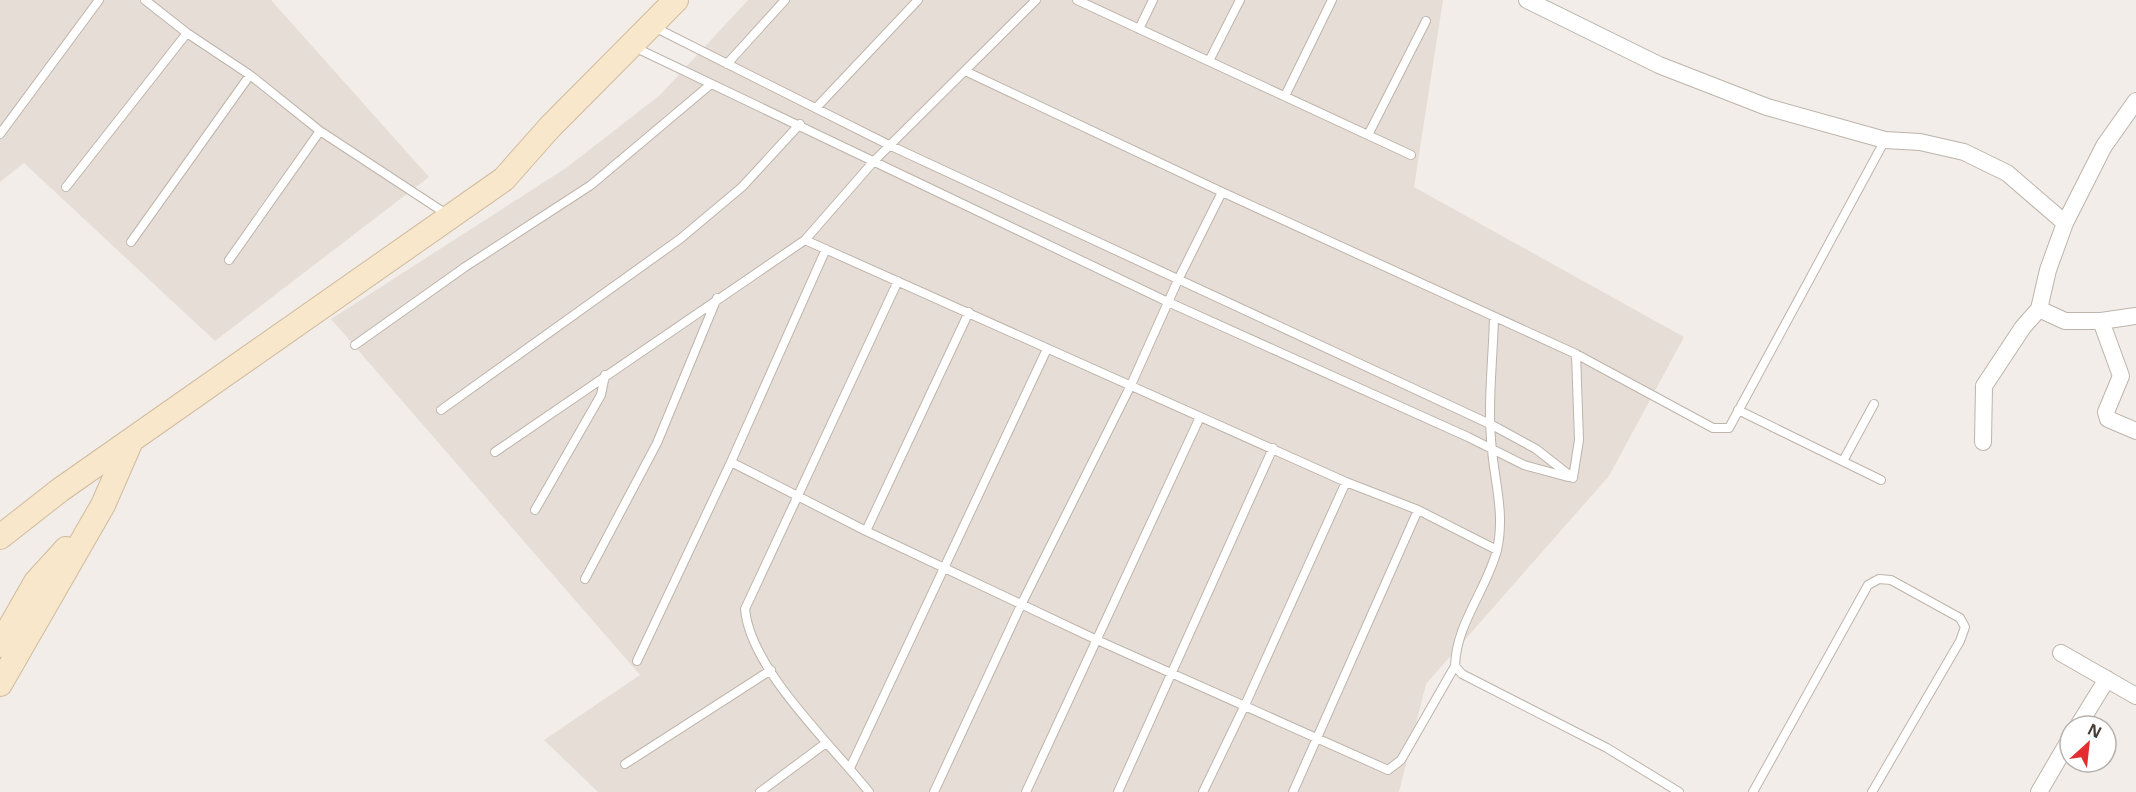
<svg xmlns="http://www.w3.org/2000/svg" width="2136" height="792" viewBox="0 0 2136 792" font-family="'Open Sans',sans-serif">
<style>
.residential{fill:#e6ded6}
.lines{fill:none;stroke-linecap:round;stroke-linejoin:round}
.lane-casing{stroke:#bdb4ab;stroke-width:10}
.street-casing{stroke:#bdb4ab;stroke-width:18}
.secondary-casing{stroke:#d0bb9e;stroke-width:26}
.lane{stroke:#fff;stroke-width:8}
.street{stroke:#fff;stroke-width:16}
.secondary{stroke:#f9e7cb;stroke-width:24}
</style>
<rect width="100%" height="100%" fill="#f2ede8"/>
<!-- residential -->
<path class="residential" d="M0,0H271L429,177L215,341L24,163L0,182Z
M748,0H1443L1414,187L1684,337L1609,476L1426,684L1399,792H598L544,740L640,675L331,319L566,168L660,95Z"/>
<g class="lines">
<!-- lane casing -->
<g class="lane-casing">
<path id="lane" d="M145,0L187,33L250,75L320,131L448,215
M1077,0L1411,155
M652,26L889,145L1492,425L1536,449L1573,478L1579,440L1576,354
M1139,29L1153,0
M632,46L1168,302L1468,437L1524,465L1568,477
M1209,61L1240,0
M727,64L785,0
M965,71L1222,192L1576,354L1713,428H1729L1885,140
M1285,96L1332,0
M816,108L918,0
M0,134L99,0
M1368,135L1426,21
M66,187L187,33
M805,240L874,161L1036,0
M131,242L250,75
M826,249L731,462L866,531L1097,640L1388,770L1401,760L1455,666
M229,260L320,131
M1494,317C1493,360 1487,406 1492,450C1495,483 1505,515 1497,550C1487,589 1456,624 1455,666L1462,674L1607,748L1679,792
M355,345L465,267L591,185L711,84
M441,410L680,239L742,187L800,124
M1738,410L1881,480
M495,452L805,240L1346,482L1418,510L1497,550
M1843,461L1874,404
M535,510L601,395L605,375
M866,531L969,312
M585,579L657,443L717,298
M637,661L731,462
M625,764L771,670
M850,768L1047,349
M760,792L826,743
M869,792C832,745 750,669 745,609L898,281
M934,792L1022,603L1131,385L1178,280L1222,192
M1026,792L1200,417
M1118,792L1273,448
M1203,792L1245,705L1346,482
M1293,792L1418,510
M1753,792L1868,585L1879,579L1891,580L1960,618L1965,627L1960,641L1872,792"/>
</g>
<!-- street casing -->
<g class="street-casing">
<path id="street" d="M1527,0L1659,65L1767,107L1885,140L1920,142L1964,152L2007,173L2065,223
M2039,309L2065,321H2101L2136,316
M2101,321L2121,376L2106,412L2108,419L2136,431
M1983,442L1984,386L2023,327L2039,309L2048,270L2065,223L2104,146L2136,101
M2061,653L2136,696
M2078,726L2107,679
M2039,792L2070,739"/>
</g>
<!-- secondary casing -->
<g class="secondary-casing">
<path id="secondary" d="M0,537L60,490L504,179L550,127L676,0
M0,645L36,582L66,549
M0,684L103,505L131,441"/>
</g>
<!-- lane -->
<use href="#lane" class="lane"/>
<!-- street -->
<use href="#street" class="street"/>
<!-- secondary -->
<use href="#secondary" class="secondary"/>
</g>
<!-- north arrow -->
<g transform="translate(2088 744) rotate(27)"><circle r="28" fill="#ffffff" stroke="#b5b1af" stroke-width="1.5"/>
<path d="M0-4.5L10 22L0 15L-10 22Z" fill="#e42d2e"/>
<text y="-9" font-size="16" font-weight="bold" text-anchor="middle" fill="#453d37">N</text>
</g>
</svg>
